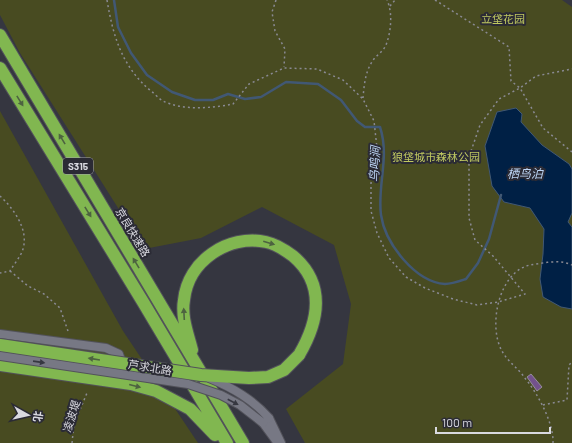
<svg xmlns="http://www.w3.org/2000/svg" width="572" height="443" viewBox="0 0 572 443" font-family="Barlow,'Noto Sans SC',sans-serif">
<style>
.green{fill:#484b21}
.water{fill:#002045;stroke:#415874}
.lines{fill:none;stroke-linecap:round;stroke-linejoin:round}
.stream{stroke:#415874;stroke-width:2.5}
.building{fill:#73518c;stroke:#948e99}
.street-casing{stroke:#52525a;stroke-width:10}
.highway-casing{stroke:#52525a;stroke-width:14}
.path{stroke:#8a8a93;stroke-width:1.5;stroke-dasharray:2 3;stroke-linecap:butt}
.street{stroke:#777884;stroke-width:8}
.highway{stroke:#81b750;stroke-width:12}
.street-bridge-casing{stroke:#52525a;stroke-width:10;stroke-linecap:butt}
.highway-bridge-casing{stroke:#52525a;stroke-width:14;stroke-linecap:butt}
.street-bridge{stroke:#777884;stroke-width:8}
.highway-bridge{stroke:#81b750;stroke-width:12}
.oneway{fill:#4d6340}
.oneway2{fill:#363741}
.labels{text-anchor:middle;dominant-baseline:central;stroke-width:4;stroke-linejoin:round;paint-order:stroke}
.shield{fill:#2b2b35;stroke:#a5a5ad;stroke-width:1}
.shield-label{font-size:10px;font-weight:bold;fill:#d9d9e0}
.park-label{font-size:11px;fill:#c0c960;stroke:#2b2b35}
.street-label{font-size:11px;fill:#d9d9e0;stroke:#2b2b35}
.water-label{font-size:12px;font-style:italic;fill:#bdd6f6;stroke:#2b2b35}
</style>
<rect width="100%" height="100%" fill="#353640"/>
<!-- green -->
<path class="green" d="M0,0H562L572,7V443H305L286,409L343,364L351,304L334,245L262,207L201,238L144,249L20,53L0,15Z
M0,111L123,331L198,443H0Z"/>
<!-- water -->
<path class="water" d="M516,108L522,114L521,122L542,145L569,164L572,169V213L568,222L572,227V309L561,307L543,297L540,279L543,254L544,229L530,208L504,202L492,186L485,146L497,112Z"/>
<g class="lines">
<!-- stream -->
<path class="stream" d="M114,0L118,27L131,53L147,75L172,92L195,100H213L228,94L245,99L261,97L286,82L318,84L341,100L357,121L365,127H380C390,158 377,185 381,215C385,243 415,282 445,284C452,284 460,281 466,279L478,263L489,239L501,195"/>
</g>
<!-- building -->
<path class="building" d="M531,374L542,387L537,391L527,377Z"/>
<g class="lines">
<!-- street casing -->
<g class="street-casing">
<path id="street" d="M0,334L106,348L119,354L121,360L120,366
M269,418L281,443
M263,423L277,442"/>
</g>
<!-- highway casing -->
<g class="highway-casing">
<path id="highway" d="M0,35L243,443
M0,68L143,302L227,443
M192,350C188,334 181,317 184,300C188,261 228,234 266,242C276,244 285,250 293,256C326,284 319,321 299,355
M0,365L131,384L156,391L190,409L215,435"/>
</g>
<!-- path -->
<path class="path" d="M107,0C113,36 122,67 151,91C155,94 159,99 163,101C183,111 212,108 233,104L249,84L284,68L317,69L343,80L363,99L374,121L378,157L371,183V211L377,233L389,258L406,277L425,288L453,299L477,305L498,302L525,294L493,256L475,240L469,218V157L480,125L499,99L520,88L536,76L572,69
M276,0L272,12L275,31L285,49L284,67
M435,0L509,47L511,81L520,88L543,128L572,152
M390,6L395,0
M363,98C364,87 365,72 372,62C375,56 383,52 386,45C391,32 393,13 387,0
M0,196C13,208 29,229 23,249C21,256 14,264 10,271L0,273
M10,271L28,286L44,294L60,308L69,334
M543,405L567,400L569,365L572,362
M72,443L74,424L87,393
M553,443C554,423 537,392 524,377C518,368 507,361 502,351C488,327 498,272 530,265C543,263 560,259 572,265"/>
<!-- street -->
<use href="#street" class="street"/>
<!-- highway -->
<use href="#highway" class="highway"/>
<!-- street-bridge casing -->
<g class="street-bridge-casing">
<path id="street-bridge" d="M0,356L188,384L221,395L240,405L263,423
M209,378C233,388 252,399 269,418"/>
</g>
<!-- highway-bridge casing -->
<g class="highway-bridge-casing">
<path id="highway-bridge" d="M0,345L201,375L249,378L268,377L284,370L299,355"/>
</g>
<!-- street-bridge -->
<use href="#street-bridge" class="street-bridge"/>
<!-- highway-bridge -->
<use href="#highway-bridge" class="highway-bridge"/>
</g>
<!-- one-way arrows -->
<defs><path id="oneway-solid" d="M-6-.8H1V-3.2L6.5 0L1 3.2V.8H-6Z"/></defs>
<g class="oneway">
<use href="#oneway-solid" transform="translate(20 101) rotate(58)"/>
<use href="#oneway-solid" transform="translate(62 139) rotate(-121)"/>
<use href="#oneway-solid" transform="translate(88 212) rotate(58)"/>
<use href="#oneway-solid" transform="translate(269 243) rotate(16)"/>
<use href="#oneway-solid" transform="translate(136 263) rotate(-121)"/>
<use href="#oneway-solid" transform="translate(184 314) rotate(-93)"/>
<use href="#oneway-solid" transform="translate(94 359) rotate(-171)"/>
<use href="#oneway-solid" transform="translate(135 386) rotate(14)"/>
</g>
<g class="oneway2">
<use href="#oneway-solid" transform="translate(39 362) rotate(8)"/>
<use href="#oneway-solid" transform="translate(233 402) rotate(28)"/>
</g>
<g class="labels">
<!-- shield labels -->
<rect class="shield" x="63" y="158" width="30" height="16" rx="3"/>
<g class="shield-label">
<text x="78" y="166">S315</text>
</g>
<!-- park labels -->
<g class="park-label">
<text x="503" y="18">立垡花园</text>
<text x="436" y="156">狼垡城市森林公园</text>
</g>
<!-- street labels -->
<g class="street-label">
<text transform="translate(133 232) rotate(59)">京良快速路</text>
<text transform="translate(150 367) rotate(9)">芦求北路</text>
<text transform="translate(71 416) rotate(-73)">凌波堤</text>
</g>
<!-- water labels -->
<g class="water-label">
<text transform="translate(374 164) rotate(-88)">鸟鸣涧</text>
<text x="525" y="173">栖鸟泊</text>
</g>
</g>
<!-- north arrow -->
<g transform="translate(28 415) rotate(98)" stroke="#2b2b35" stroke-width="3" paint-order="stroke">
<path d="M0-3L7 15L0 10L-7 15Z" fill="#d9d9e0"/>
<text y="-6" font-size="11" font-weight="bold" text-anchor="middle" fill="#d9d9e0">北</text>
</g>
<!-- scale -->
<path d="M436 427v6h114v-6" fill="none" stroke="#d9d9e0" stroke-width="2"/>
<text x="442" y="427" font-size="12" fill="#d9d9e0" stroke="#2b2b35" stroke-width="3" paint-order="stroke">100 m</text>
</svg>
